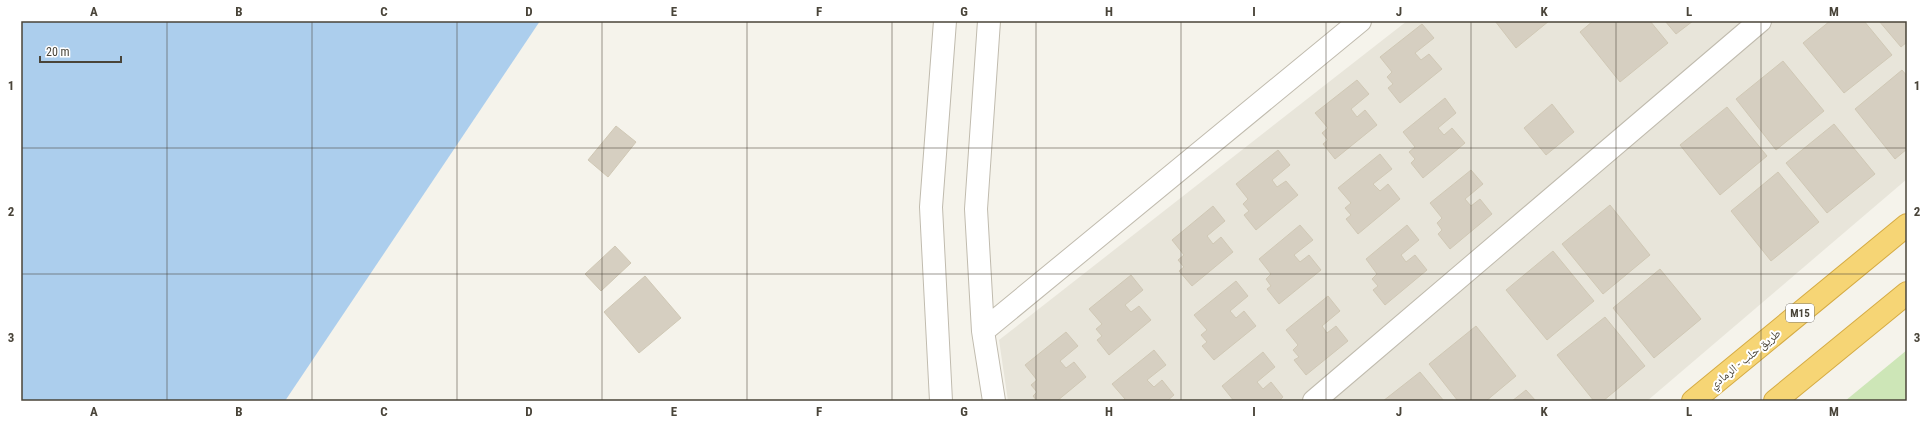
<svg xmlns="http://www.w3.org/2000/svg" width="1928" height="422" viewBox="0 0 1928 422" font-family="'Roboto Condensed','Noto Naskh Arabic',sans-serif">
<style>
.residential{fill:#e8e5da}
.green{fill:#cde6b7}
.water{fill:#acceed}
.building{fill:#d6cfc1;stroke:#d0c8b5}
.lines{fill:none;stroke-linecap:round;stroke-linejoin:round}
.minor-casing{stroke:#c0bbae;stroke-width:24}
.highway-casing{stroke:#d5ab44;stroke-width:24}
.minor{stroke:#fff;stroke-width:22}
.highway{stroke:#f6d575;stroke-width:22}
.grid{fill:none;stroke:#494439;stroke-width:1;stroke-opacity:0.55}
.labels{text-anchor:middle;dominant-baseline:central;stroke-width:4;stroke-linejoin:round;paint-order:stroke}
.shield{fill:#fff;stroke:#807c74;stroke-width:1}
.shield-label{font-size:11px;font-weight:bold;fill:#494439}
.street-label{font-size:12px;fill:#494439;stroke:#fff}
.neatline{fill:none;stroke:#494439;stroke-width:1.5}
.grid-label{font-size:13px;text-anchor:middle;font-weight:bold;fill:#494439}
</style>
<rect width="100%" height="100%" fill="#f5f3eb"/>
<!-- residential -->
<path class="residential" d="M1407,21H1907V179L1647,401H1008L999,340Z"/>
<!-- green -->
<path class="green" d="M1907,350V401H1845Z"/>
<!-- water -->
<path class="water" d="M21,21H540L285,401H21Z"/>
<!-- building -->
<path class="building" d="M1495,21H1549L1516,48Z
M1593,21H1650L1668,43L1620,82L1580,32Z
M1665,21H1693L1676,34Z
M1830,21H1864L1892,55L1844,93L1803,43Z
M1879,21H1907V42L1901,47Z
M1422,24L1434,38L1415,53L1421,60L1429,54L1442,69L1400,103L1388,88L1393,84L1387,77L1392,72L1380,57Z
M1783,61L1824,111L1776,150L1736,99Z
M1902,70L1907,76V149L1895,159L1855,109Z
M1357,80L1369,94L1351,109L1357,117L1365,110L1377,125L1335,159L1323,144L1328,140L1322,133L1328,128L1315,113Z
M1445,98L1456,113L1438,128L1444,135L1452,128L1465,143L1423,178L1411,163L1415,159L1409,152L1415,147L1403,132Z
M1552,104L1574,132L1546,155L1524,128Z
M1727,107L1767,156L1720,195L1680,145Z
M1834,124L1875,174L1827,213L1786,163Z
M616,126L636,142L608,177L588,160Z
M1278,150L1290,165L1272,180L1277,187L1286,181L1298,195L1256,230L1244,215L1249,211L1243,204L1248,199L1236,184Z
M1380,154L1392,169L1373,184L1380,191L1388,184L1400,199L1358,234L1346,219L1351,215L1345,208L1351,203L1338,188Z
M1471,170L1483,184L1465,199L1471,206L1480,199L1492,214L1450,249L1438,234L1442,230L1437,223L1442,218L1430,203Z
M1778,172L1819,222L1771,261L1731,211Z
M1610,205L1650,255L1603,294L1562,244Z
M1213,206L1225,221L1207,236L1213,244L1221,237L1233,252L1192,286L1179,271L1184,267L1178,260L1184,255L1172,240Z
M1300,225L1313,240L1294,255L1300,262L1309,255L1321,270L1279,304L1267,289L1271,286L1266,279L1271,274L1259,259Z
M1407,225L1419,240L1401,255L1406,262L1415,255L1427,270L1385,305L1373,290L1378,286L1372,279L1377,274L1366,259Z
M615,246L631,263L601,291L585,274Z
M1553,251L1594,301L1547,340L1506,290Z
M1660,269L1701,319L1654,358L1613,308Z
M1131,275L1143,290L1125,305L1131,312L1139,306L1151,320L1109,355L1097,340L1102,336L1096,329L1102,324L1089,309Z
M645,276L681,318L639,353L604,312Z
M1236,281L1248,296L1230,311L1236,318L1244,311L1256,326L1214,360L1202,346L1207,342L1201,335L1207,330L1194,315Z
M1328,296L1340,311L1322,326L1327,333L1336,326L1348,341L1306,375L1294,360L1299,357L1293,350L1298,345L1286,330Z
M1605,317L1645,366L1603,401H1594L1557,355Z
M1476,326L1516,376L1486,401H1458L1429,364Z
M1066,332L1078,346L1060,361L1066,368L1074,362L1086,377L1057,401H1037L1033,396L1037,392L1031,385L1037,380L1025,365Z
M1154,350L1166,365L1147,380L1154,387L1162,380L1174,395L1167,401H1122L1125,399L1112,384Z
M1263,352L1275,367L1257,382L1263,389L1271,382L1283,397L1279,401H1234L1222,386Z
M1420,372L1444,401H1383Z
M1526,390L1536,401H1512Z"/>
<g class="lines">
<!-- minor casing -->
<g class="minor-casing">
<path id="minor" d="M989,21L976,209L983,331L994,401
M983,331L1360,21
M941,401L931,207L945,21
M1314,401L1760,21"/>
</g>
<!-- highway casing -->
<g class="highway-casing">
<path id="highway" d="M1693,401L1907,225
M1775,401L1907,293"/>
</g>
<!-- minor -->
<use href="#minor" class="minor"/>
<!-- highway -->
<use href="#highway" class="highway"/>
</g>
<!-- grid -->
<path class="grid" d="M167,21V401M312,21V401M457,21V401M602,21V401M747,21V401M892,21V401M1036,21V401M1181,21V401M1326,21V401M1471,21V401M1616,21V401M1761,21V401M21,148H1907M21,274H1907"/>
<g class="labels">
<!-- shield labels -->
<rect class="shield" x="1786" y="304" width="28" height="18" rx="3"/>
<g class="shield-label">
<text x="1800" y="313">M15</text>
</g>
<!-- street labels -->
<g class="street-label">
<text transform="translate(1745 359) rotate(-39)">طريق حلب - الرمادي</text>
</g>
</g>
<!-- border -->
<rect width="1928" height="422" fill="none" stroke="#ffffff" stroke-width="44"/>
<!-- scale -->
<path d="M40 56v6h81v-6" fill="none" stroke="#494439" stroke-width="2"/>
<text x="46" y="56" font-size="12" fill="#494439" stroke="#ffffff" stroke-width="3" paint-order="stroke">20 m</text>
<rect x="22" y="22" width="1884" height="378" class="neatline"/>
<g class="grid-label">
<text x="94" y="16">A</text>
<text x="239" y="16">B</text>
<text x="384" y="16">C</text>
<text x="529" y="16">D</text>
<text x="674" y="16">E</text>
<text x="819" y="16">F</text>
<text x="964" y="16">G</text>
<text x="1109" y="16">H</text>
<text x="1254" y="16">I</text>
<text x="1399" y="16">J</text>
<text x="1544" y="16">K</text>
<text x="1689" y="16">L</text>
<text x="1834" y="16">M</text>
<text x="11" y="90">1</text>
<text x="1917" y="90">1</text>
<text x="11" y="216">2</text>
<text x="1917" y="216">2</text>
<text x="11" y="342">3</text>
<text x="1917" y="342">3</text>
<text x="94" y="416">A</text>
<text x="239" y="416">B</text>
<text x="384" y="416">C</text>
<text x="529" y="416">D</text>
<text x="674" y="416">E</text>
<text x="819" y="416">F</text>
<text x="964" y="416">G</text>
<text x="1109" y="416">H</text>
<text x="1254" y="416">I</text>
<text x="1399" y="416">J</text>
<text x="1544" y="416">K</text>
<text x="1689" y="416">L</text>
<text x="1834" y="416">M</text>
</g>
</svg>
